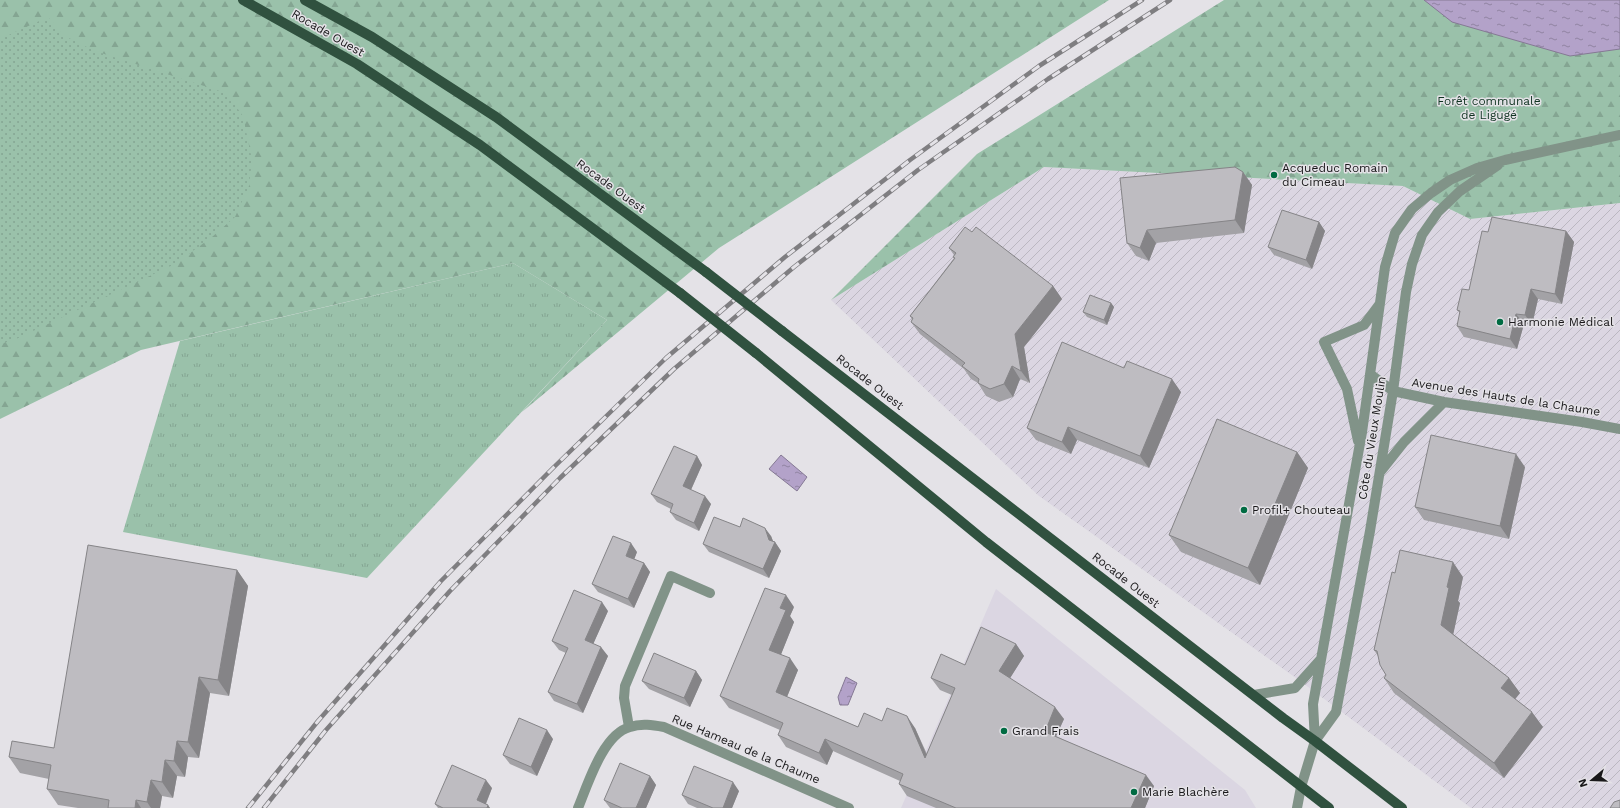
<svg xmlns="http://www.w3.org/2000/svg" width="1620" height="808" viewBox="0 0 1620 808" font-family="'Work Sans',sans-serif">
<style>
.built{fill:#dbd6e2}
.industrial{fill:url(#industrial-furrows)}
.grass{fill:url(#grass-tufts)}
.forest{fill:url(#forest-firs)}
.park{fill:url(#park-dots)}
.water{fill:url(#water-ripples);stroke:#857994}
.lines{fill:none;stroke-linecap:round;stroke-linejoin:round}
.minor{stroke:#819388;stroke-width:10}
.major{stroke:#30513f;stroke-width:10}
.rail-casing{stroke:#7f7e81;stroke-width:4.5}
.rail{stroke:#e4e2e7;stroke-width:3;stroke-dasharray:9;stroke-linecap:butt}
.major-bridge{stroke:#30513f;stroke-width:10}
.wall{fill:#a3a2a6}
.shaded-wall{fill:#858487}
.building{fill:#bebcc1;stroke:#858487}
.poi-dot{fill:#006b42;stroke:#e4e2e7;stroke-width:1.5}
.labels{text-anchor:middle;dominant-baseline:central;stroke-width:3;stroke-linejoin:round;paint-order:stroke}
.street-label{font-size:12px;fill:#19181a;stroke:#e4e2e7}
.park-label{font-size:12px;fill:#0f3321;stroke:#e4e2e7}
.poi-label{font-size:12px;fill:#19181a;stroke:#e4e2e7;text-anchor:start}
</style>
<defs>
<pattern id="industrial-furrows" width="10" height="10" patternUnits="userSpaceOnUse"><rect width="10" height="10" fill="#dbd6e2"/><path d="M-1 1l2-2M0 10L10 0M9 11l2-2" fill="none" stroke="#bbb7c1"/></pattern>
<pattern id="grass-tufts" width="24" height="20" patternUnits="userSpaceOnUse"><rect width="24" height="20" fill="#9ac1aa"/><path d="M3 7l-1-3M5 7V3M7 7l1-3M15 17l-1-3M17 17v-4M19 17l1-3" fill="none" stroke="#84a592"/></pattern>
<pattern id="forest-firs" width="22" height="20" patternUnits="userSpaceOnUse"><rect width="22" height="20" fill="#9ac1aa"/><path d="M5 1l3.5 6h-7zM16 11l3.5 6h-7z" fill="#84a592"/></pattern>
<pattern id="park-dots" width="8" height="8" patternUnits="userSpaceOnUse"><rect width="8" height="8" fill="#9ac1aa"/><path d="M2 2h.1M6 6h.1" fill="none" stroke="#84a592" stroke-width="1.8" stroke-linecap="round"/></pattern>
<pattern id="water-ripples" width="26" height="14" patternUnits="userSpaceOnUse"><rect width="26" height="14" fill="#b3a2c9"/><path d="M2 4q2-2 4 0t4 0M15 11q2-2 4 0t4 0" fill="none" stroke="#9183a2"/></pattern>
</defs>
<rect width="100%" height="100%" fill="#e4e2e7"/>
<!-- built -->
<path class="built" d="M996,589L1245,790L1256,808H901Z"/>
<!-- industrial -->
<path class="industrial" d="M1044,167L1403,186L1470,219L1620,203V808H1471L1296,678L1039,496L831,300Z"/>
<!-- grass -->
<path class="grass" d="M513,263L607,320L367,578L123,532L180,341Z"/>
<!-- forest -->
<path class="forest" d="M0,0H1109L719,248L522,412L607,320L513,263L141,350L0,419Z
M1224,0H1620V203L1470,219L1403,186L1044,167L831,300L977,154Z"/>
<!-- park -->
<path class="park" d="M48,17L65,36L95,51L226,93L243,116L252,160L249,186L235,217L212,237L175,264L14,340L0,344V39Z"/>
<!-- water -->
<path class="water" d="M1424,0H1620V49L1570,56L1452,22Z
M781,455L807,477L797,491L769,469Z
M846,677L857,683L848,705H840L838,697Z"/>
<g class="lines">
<!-- minor -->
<path class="minor" d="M1370,374L1393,391L1444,402L1582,422L1620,429
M1358,441L1347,389L1324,342L1364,325L1379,305
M1381,471L1404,442L1444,402
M1254,695L1295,688L1320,660
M629,727L624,698L625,686L671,576L710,593
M1315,741L1313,704L1362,432L1385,267L1395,233L1412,209L1431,193L1450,180L1477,168L1505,160L1620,135
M578,808C588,784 603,734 630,727C641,723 653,725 664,727L849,808
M1297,808L1301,787L1315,741L1336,712L1370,531L1393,391L1406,292L1412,264L1422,235L1438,212L1460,191L1498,165"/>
<!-- major -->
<path class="major" d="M243,0L357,64L480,145L680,293
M305,0L372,37L496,117L706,272
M782,331L1283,718L1315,741L1402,808
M756,353L986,542L1329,808"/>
<!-- rail casing -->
<g class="rail-casing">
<path id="rail" d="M248,808L318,721L441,581L553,468L666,358L785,257L910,160L1039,66L1142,0
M264,808L326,730L450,591L560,478L674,369L794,267L918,170L1048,79L1170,0"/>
</g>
<!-- rail -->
<use href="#rail" class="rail"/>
<!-- major-bridge -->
<path class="major-bridge" d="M706,272L782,331
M680,293L756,353"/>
</g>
<!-- wall -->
<path class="wall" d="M1243,172L1252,185L1244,233L1156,243L1149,261L1136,256L1127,243Z
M1319,222L1325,231L1312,269L1274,255L1268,247Z
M1566,231L1574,242L1562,304L1538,299L1532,325L1524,324L1517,349L1464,337L1457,326L1460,313L1457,310L1469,290L1488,232Z
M972,232L1053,286L1062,299L1024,347L1030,383L1020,379L1013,397L999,402L986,396L978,383L971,379L964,369L920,334L911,322L912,319L910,316L954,258L953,257L954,255L949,248Z
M1111,303L1114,307L1107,325L1087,317L1083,312Z
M1181,392L1149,468L1077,440L1071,454L1036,440L1027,428Z
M1297,452L1308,468L1260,585L1181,552L1169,535Z
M697,456L702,465L691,490L711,504L699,531L676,520L670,512L671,509L657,502L651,494Z
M1525,467L1509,539L1424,520L1415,507Z
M740,527L771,536L773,541L775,542L781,551L769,578L709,552L703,544Z
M637,552L634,559L644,563L650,572L634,608L598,592L592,584Z
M237,570L248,586L229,696L210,693L199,758L188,757L185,777L177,776L173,798L162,796L160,808H78L58,805L47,789L49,779L20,773L9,757L54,748Z
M1395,573L1463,577L1458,601L1460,603L1453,634L1509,678L1520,693L1515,699L1543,727L1504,778L1394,693L1384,678L1386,675L1378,656L1374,650Z
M794,607L790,616L794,622L781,654L798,670L787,697L858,727L882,721L915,728L927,754L952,695L940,690L931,678L1016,644L1024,656L1010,678L1064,719L1056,736L1154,786L1145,808H936L907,796L899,784L900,781L833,751L827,765L786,747L778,735L780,730L729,708L720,696Z
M608,611L593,644L608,656L583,713L554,701L548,692L566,653L559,650L552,641Z
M696,671L702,680L690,707L649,689L642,681Z
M553,739L537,776L510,764L503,755Z
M650,776L656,785L646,808H610L604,800Z
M492,788L486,804L490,808H438L435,804Z
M739,791L732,808H697L688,804L682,795Z"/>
<!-- shaded-wall -->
<path class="shaded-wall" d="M1243,172L1252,185L1244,233L1235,220Z
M1319,222L1325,231L1312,269L1306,260Z
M1147,230L1156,243L1149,261L1140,248Z
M1566,231L1574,242L1562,304L1555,294Z
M1053,286L1062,299L1024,347L1030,383L1021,371L1015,334Z
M1531,289L1538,299L1532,325L1525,315Z
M1111,303L1114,307L1107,325L1104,320Z
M1516,314L1524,324L1517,349L1510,339Z
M1012,366L1020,379L1013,397L1004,384Z
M1172,379L1181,392L1149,468L1140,456Z
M1068,427L1077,440L1071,454L1062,442Z
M1297,452L1308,468L1260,585L1248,568Z
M1516,454L1525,467L1509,539L1500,526Z
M697,456L702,465L689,494L683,486Z
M705,496L711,504L699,531L694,523Z
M765,528L771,536L774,544L775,542L781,551L769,578L763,569L769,540Z
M631,543L637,552L632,565L626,556Z
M1453,562L1463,577L1458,601L1460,603L1452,640L1441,625L1447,587Z
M644,563L650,572L634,608L628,599Z
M237,570L248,586L229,696L218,680Z
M786,595L794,607L790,616L794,622L778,662L769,650L780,608Z
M602,602L608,611L591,649L585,640Z
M1016,644L1024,656L1007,683L999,671Z
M601,647L608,656L583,713L577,704Z
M790,658L798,670L784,704L776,692Z
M696,671L702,680L690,707L684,698Z
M199,677L210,693L199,758L188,742Z
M1509,678L1520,693L1512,703L1501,688Z
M1055,707L1064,719L1053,743L1045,732Z
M1532,712L1543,727L1504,778L1494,763Z
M907,716L915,728L933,770L925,758Z
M547,730L553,739L537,776L531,767Z
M825,739L833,751L827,765L819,753Z
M177,741L188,757L185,777L174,761Z
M165,760L177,776L173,798L162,782Z
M1146,775L1154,786L1145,808H1131Z
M650,776L656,785L646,808H636Z
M151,780L162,796L160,808H151L147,802Z
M486,780L492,788L484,808L477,800Z
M733,782L739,791L732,808H723Z
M136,800L141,808H135Z
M488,805L490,808H487Z"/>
<!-- building -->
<path class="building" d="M1235,167L1243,172L1235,220L1147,230L1140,248L1127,243L1120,178Z
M1282,210L1319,222L1306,260L1268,247Z
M1492,217L1566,231L1555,294L1531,289L1525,315L1516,314L1510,339L1457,326L1460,311L1457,310L1462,289L1469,290L1482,231L1488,232Z
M965,227L972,232L976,227L1053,286L1015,334L1021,371L1012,366L1004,384L990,389L978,383L979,379L962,366L965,363L911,322L913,318L910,316L955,258L953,257L956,253L949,248Z
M1090,295L1111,303L1104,320L1083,312Z
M1062,342L1124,368L1127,361L1172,379L1140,456L1068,427L1062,442L1027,428Z
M1217,419L1297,452L1248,568L1169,535Z
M1431,435L1516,454L1500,526L1415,507Z
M674,446L697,456L683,486L705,496L694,523L670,512L673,504L651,494Z
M714,517L740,527L743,518L765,528L769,540L775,542L763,569L703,544Z
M613,536L631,543L626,556L644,563L628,599L592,584Z
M88,545L237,570L218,680L199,677L188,742L177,741L174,761L165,760L162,782L151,780L147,802L136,800L135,808H108L109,800L47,789L51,765L9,757L12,741L54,748Z
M1400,550L1453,562L1447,587L1449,588L1441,625L1509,678L1501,688L1532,712L1494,763L1384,678L1386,675L1380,665L1377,651L1374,650L1392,572L1395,573Z
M765,588L786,595L780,608L786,610L769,650L790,658L776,692L858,727L864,713L882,721L887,708L907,716L925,758L955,688L931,678L941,654L965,665L981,627L1016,644L999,671L1055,707L1045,732L1146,775L1131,808H956L899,784L903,774L825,739L819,753L778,735L783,723L720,696Z
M574,590L602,602L585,640L601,647L577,704L548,692L568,648L552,641Z
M654,653L696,671L684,698L642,681Z
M519,718L547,730L531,767L503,755Z
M620,763L650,776L636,808H622L604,800Z
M452,765L486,780L477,800L488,805L487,808H443L435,804Z
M694,766L733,782L723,808H713L682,795Z
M1620,800V808H1610L1614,802Z"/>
<!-- markers -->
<g class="poi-dot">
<circle cx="1274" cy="175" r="4"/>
<circle cx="1500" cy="322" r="4"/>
<circle cx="1244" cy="510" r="4"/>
<circle cx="1004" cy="731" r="4"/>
<circle cx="1134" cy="792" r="4"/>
</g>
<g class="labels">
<!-- street labels -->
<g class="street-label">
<text transform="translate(328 33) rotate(30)">Rocade Ouest</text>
<text transform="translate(611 186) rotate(36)">Rocade Ouest</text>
<text transform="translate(870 382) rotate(38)">Rocade Ouest</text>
<text transform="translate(1506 397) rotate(9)">Avenue des Hauts de la Chaume</text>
<text transform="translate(1372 438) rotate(-81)">Côte du Vieux Moulin</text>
<text transform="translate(1126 580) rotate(38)">Rocade Ouest</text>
<text transform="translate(746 749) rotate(23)">Rue Hameau de la Chaume</text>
</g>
<!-- park labels -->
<g class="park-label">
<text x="1489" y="101">Forêt communale<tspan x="1489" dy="14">de Ligugé</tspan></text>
</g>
<!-- poi labels -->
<g class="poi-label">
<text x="1282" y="168">Acqueduc Romain<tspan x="1282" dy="14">du Cimeau</tspan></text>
<text x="1508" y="322">Harmonie Médical</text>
<text x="1252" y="510">Profil+ Chouteau</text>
<text x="1012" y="731">Grand Frais</text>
<text x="1142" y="792">Marie Blachère</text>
</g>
</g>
<!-- north arrow -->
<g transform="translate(1592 780) rotate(251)" stroke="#e4e2e7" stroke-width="3" paint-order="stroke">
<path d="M0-3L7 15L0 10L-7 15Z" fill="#19181a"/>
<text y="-6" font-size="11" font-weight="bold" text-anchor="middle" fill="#19181a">N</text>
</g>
</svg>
